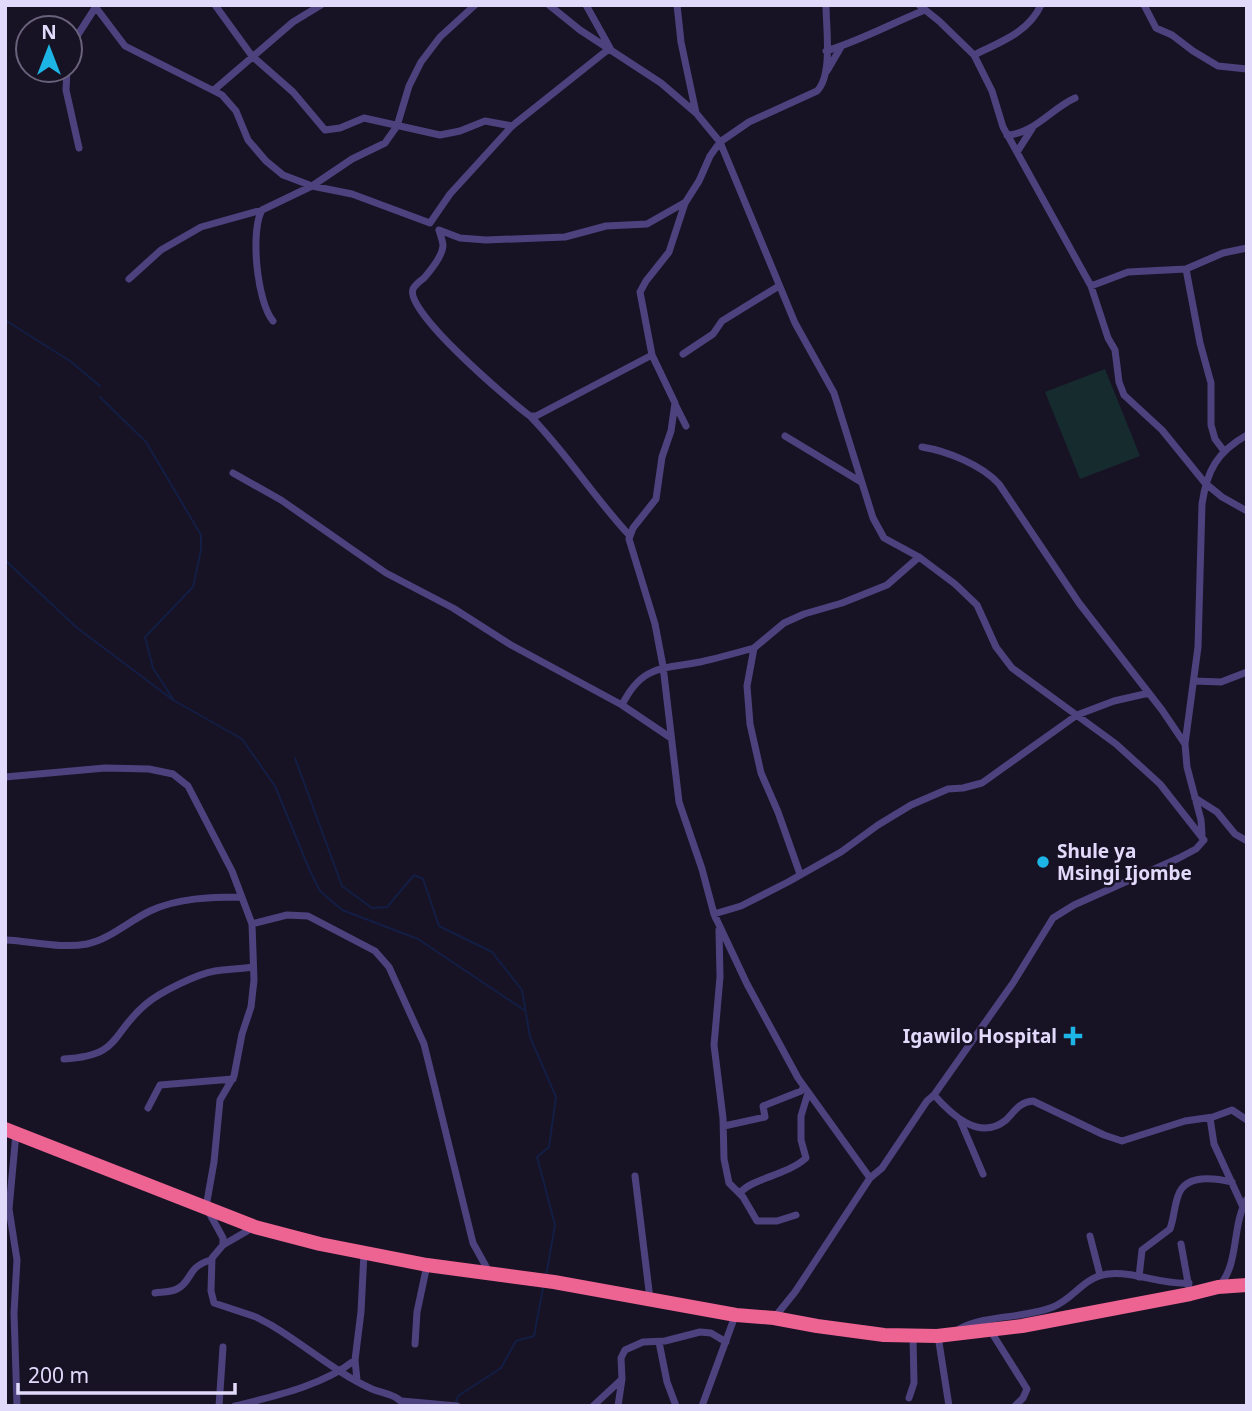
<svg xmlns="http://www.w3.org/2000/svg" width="1252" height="1411" viewBox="0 0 1252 1411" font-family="'Noto Sans',sans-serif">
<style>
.green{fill:#162b2e}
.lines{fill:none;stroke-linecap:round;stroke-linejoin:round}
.stream{stroke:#121e43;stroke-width:2}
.street{stroke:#4d427e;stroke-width:7}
.highway{stroke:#ed6392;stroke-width:14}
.poi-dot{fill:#1cb5e5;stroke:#181225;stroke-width:2.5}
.labels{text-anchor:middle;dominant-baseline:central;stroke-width:5;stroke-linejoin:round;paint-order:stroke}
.poi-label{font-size:19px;font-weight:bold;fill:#e2dafb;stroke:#181225;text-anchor:start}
</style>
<rect width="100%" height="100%" fill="#181225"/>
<!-- green -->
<path class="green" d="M1105,369L1140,456L1080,479L1045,392Z"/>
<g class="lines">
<!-- stream -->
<path class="stream" d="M5,320L70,361L100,386
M100,397L146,442L201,535V550L193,587L145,637L153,668L173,699
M5,560L76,627L173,700L242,739L275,786L310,871L320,891L342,910L418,939L524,1010
M295,758L342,886L372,908L387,907L414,875L423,879L439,926L492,952L522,990L530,1037L556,1097L549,1147L537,1157L555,1225L546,1276
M456,1402L458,1396L501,1368L516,1341L534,1336L543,1288"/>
<!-- street -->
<path class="street" d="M94,5L125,46L222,95L236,111L248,140L266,161L283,175L312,186L352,159L385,143L397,126L409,86L421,62L440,37L475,5
M215,5L252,56L293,92L325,130L340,128L364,118L440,135L460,131L485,121L512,126
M549,5L580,30L661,83L696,113L720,142L795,323L834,393L873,518L884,538L919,557L955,584L977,605L996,647L1012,668L1116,744L1160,784L1204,840L1196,849L1179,858L1074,905L1053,918L1013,983L934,1095L927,1101L882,1168L870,1178L795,1292L774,1318
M677,5L681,42L696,113
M826,5C826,28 833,75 817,91L749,122L720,142L710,156L699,181L685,203L669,252L646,281L640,292L652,355L675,403L671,431L662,457L656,499L633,528L629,539L655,624L663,666L679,802L702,869L714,914L747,984L798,1078L870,1178
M919,5L939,21L974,55L992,91L1003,127L1091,286L1108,338L1115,350L1119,382L1124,395L1162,430L1205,483L1222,497L1247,511
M1144,5L1156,28L1172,35L1193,51L1218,66L1247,69
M70,47L95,8
M826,51C860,41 892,23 925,10
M974,55C1000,42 1028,33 1041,5
M67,70L66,90L79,148
M827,71L841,47
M214,90L293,22L321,5
M1007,135C1034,134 1052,108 1075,98
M1017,152L1033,127
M262,210C250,231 257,302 273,321
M439,230C440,234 443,241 443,246C442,257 431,270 424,278C420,281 415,285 413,289C404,311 510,401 530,416H536L652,355
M439,230L460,238L486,240L565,237L606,226L647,224L684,203
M129,279L161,250L201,227L262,210L312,186L352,194L430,223L450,194L512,126L610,48L586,5
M1091,286L1128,272L1186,269
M683,354L713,334L722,321L779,286
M675,404L686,426
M531,417C567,454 594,497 629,535
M785,436L861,482
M922,447C947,451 982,465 999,484L1079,603L1162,710L1185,744
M1224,451L1215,439L1211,425V383L1200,343L1186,269L1223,253L1247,248
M233,473L281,500L386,573L453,608L511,645L622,705L671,738
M1194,681L1221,682L1247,672
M622,705C642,665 662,669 700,662C718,658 736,653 754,648
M5,777L105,768L149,769L173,774L188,786L232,871L252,924L254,980L251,1007L242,1034L234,1076L220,1100L214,1162L206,1207L223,1238V1245
M1195,798L1217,812L1235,834L1247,841
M1202,834L1201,820L1187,767L1185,744L1198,647L1202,504C1207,470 1217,452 1247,435
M800,874L778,812L761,773L750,724L747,686L754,648L784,623L804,614L842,603L887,585L919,557
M716,919L714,914L741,906L788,882L841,852L878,825L911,805L948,789L963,788L982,783L1077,715L1114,701L1149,693
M252,924L287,915L308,916L375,951L389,967L424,1044L473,1243L489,1272
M719,930L720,977L714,1045L723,1118L724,1159L729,1183L743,1197L757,1221H777L796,1215
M5,940C32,941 60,949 87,944C110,939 129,921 150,911C177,898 211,897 241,897
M64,1059C122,1056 110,1034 146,1004C160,992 197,974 215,971C228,969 241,969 253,967
M934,1095C951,1114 979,1142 1006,1120C1015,1111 1019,1102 1033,1101L1104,1135L1122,1141L1185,1121L1213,1117L1232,1110L1247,1120
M148,1108L160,1085L233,1079
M1210,1118L1214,1144L1243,1207
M960,1120L983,1174
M724,1126L765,1117L763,1106L801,1091L804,1087
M16,1133L9,1209L17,1260L14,1313L17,1406
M635,1176L650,1299
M740,1193C752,1178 786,1176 806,1158L801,1140V1116L808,1093
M254,1227L223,1245L212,1258L211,1291L214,1303L256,1317L271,1325C305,1345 336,1373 372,1389C384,1394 397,1394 405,1406
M1090,1236L1100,1275
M1181,1244L1189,1288
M1139,1277L1142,1250L1170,1229C1174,1218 1174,1207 1178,1196C1185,1173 1215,1178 1232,1182
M1218,1287C1240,1265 1231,1226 1247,1199
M155,1293C162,1292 171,1292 177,1289C193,1281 186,1267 211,1260
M959,1329C988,1314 1023,1319 1053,1307C1074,1299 1083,1277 1108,1274C1135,1271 1161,1285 1189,1283
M990,1330L1027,1389L1023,1398L1015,1406
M938,1336L949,1406
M659,1342L667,1382L676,1406
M415,1344L417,1312L427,1265
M357,1380L355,1360L361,1312L364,1253
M909,1398L914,1383L913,1337
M402,1401L457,1406
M219,1406L223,1347
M235,1406C275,1396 322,1386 355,1360
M593,1406L621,1380
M618,1406L622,1379L621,1358L625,1350L643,1342L665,1341L700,1332L711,1333L726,1342
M702,1406L735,1316"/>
<!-- highway -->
<path class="highway" d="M5,1129L255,1227L320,1244L427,1265L554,1282L736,1315L774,1318L817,1326L884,1335L937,1336L1022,1326L1190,1294L1218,1287L1247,1285"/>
</g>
<!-- markers -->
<g class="poi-dot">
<circle cx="1043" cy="862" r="7"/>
<path d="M1069.5 1025.5h7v7h7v7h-7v7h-7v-7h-7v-7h7z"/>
</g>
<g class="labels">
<!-- poi labels -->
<g class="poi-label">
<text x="1057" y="851">Shule ya<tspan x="1057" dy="22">Msingi Ijombe</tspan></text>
<text x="1057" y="1036" text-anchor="end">Igawilo Hospital</text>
</g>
</g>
<!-- border -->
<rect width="1252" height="1411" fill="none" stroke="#e2dafb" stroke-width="14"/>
<!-- north arrow -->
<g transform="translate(49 49)"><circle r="33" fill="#181225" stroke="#69627b" stroke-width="2"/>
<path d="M0-5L12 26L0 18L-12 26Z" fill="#1cb5e5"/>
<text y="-10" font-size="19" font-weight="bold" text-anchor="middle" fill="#e2dafb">N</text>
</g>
<!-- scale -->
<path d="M18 1383v10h217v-10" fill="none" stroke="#e2dafb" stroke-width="3.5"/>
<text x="28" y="1383" font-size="21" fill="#e2dafb" stroke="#181225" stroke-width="5" paint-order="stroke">200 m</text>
</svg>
